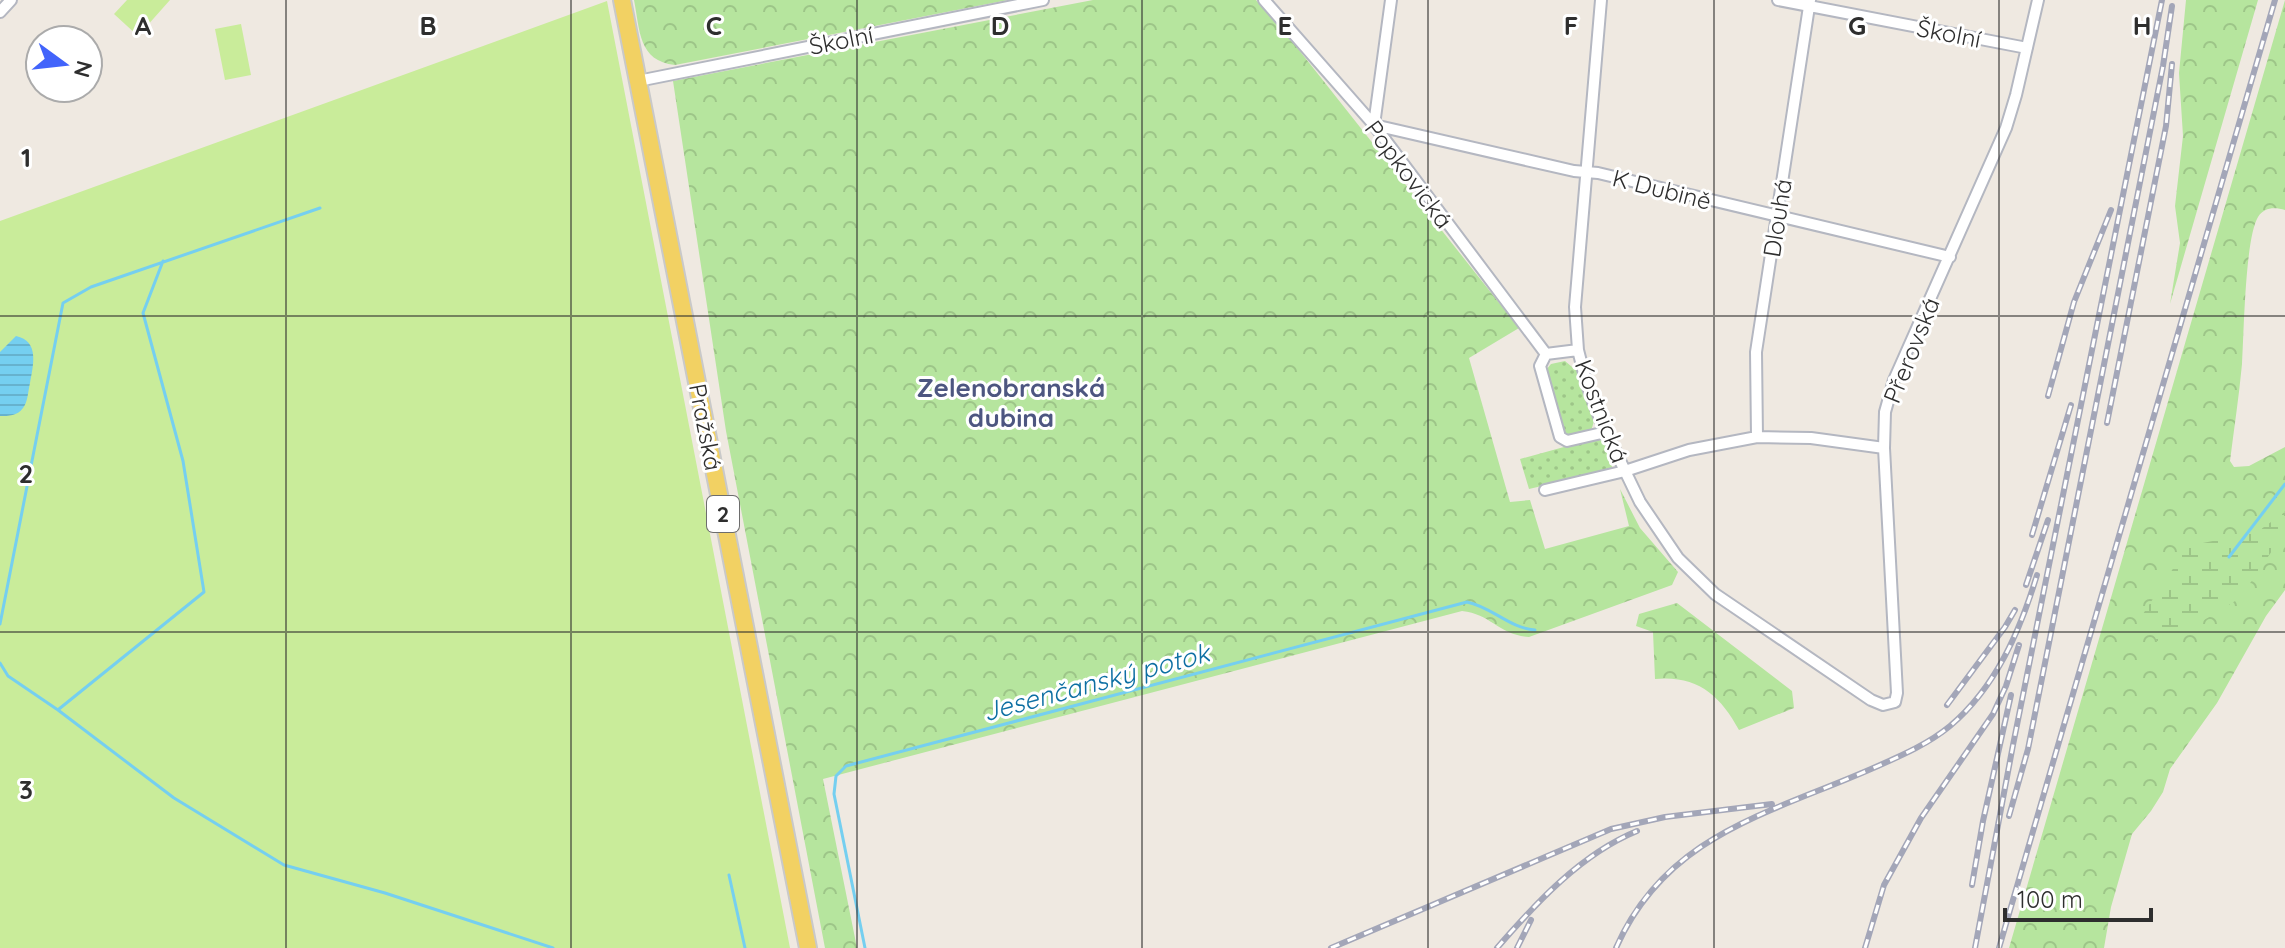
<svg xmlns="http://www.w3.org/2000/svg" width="2285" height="948" viewBox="0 0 2285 948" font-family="Quicksand,sans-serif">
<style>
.grass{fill:url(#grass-dots)}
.forest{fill:url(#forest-crowns)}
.wetland{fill:url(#wetland-marsh)}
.pitch{fill:#c9ec9a}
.water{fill:url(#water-rules)}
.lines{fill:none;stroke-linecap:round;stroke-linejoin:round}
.stream{stroke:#75cff0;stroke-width:3}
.minor-casing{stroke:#b4b7c1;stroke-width:14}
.primary-casing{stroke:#c9c9c9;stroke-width:20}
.minor{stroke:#fff;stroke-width:10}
.primary{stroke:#f2d163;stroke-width:16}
.rail-casing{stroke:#a3a6b8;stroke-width:6}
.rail{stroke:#fff;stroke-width:3;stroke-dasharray:9;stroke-linecap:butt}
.grid{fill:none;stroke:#2e2e2e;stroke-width:2;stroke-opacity:0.55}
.labels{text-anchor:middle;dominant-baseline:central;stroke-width:6;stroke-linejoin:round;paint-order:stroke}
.shield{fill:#fff;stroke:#6d6d6d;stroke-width:2}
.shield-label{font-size:22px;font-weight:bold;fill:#2e2e2e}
.street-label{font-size:24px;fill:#2e2e2e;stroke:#fff}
.neighbourhood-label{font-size:26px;font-weight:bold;fill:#4d5680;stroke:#fff}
.water-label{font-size:26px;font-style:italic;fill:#0d6fa3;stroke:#fff}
.grid-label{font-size:26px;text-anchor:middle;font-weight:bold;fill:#2e2e2e;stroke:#fff;stroke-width:6;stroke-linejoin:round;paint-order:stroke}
</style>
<defs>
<pattern id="grass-dots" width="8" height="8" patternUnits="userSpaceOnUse" patternTransform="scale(2)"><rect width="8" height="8" fill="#b6e59e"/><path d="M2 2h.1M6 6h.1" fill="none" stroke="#9dc588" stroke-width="1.8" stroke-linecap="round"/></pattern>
<pattern id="forest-crowns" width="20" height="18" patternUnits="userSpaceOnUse" patternTransform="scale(2)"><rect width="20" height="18" fill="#b6e59e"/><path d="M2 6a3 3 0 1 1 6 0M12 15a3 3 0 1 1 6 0" fill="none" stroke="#9dc588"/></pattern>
<pattern id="wetland-marsh" width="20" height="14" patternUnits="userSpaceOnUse" patternTransform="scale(2)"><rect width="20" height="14" fill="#b6e59e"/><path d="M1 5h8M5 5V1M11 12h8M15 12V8" fill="none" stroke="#9dc588"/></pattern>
<pattern id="water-rules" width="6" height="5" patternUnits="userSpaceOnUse" patternTransform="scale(2)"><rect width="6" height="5" fill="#75cff0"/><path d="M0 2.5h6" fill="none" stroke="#66b2ce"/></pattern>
</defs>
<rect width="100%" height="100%" fill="#efe9e1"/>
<!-- grass -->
<path class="grass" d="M1565,361L1578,372L1595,418L1591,431L1570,437L1562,435L1546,370L1551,364Z
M1593,439L1604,441L1615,461L1610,470L1529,489L1520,459Z"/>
<!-- forest -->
<path class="forest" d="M634,0H1008L675,65C638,61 640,30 634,0Z
M1093,0H1256L1295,45L1519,328L1469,358L1510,502L1530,500L1545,549L1629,526L1620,489L1640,528L1678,572L1672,585L1529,637C1499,635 1491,614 1462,611L823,779L857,948H825L726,431L673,81Z
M2186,0H2258L2170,304L2180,243L2175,206L2183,136L2179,73Z
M2285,0V210C2275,207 2264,207 2258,217C2245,239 2244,333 2242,364C2239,396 2234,429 2230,461L2234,467L2249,466L2285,447V590L2266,616L2217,703L2170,769L2163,792L2151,811L2132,834L2111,907L2104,948H2009Z
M1677,603L1792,691L1794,708L1739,730C1720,695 1697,675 1655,679L1653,632L1636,626L1639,614Z"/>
<!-- wetland -->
<path class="wetland" d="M2285,512L2276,545L2240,598L2160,647L2143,614L2188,546L2257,532Z"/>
<!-- pitch -->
<path class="pitch" d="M127,0H170L138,36L114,14Z
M607,1L790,948H0V221Z
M241,24L251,75L225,80L215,29Z"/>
<!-- water -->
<path class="water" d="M16,336C40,341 33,366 30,383C28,391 28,402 23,408C17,416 9,416 0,416V352Z"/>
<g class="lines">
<!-- stream -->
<path class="stream" d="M2229,557L2285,484
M0,624L63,303L91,287L320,208
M0,663L8,676L58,710L174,798L284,865L385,893L553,948
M59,709L204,592L183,461L143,313L163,261
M729,875L745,948
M865,948L834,794L836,776L846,766L1467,602C1492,607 1509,628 1535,630"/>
<!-- minor casing -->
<g class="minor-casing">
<path id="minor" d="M1264,0L1374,125L1546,354L1578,350
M1601,0L1575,307L1578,350L1587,385L1600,419L1640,502L1678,558L1715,594L1871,700L1883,705L1895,702L1897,693L1884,448L1885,412L1894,380L2006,128L2016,95L2038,0
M1778,0L2027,48
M0,12L11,0
M638,81L1043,0
M1374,125L1574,171L1598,173L1950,257
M1374,125L1391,0
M1546,354L1540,366L1560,437L1567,441L1606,432
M1757,437L1756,352L1810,0
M1545,490L1625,471L1689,450L1757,437L1811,438L1884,448"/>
</g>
<!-- primary casing -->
<g class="primary-casing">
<path id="primary" d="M622,0L808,948"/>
</g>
<!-- minor -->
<use href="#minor" class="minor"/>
<!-- primary -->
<use href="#primary" class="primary"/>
<!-- rail casing -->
<g class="rail-casing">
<path id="rail" d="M2048,396L2074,302L2111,210
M2107,423L2166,126L2172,64
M2032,535L2071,405
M2026,585L2048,520
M1947,705L2005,627L2015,610
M2009,816L2028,749L2163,66L2172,6
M1972,885L1983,821L2011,695
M1331,948L1611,829L1665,817L1772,804
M1497,948C1536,903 1581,854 1637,831
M1517,948L1531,920
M1616,948C1666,835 1768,814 1871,769C1898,757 1927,745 1950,726C1996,687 2020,631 2037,575
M1865,948L1884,885L1921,818L1993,714L2006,686L2019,645
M1975,948L2013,745L2162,0
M1999,948L2275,0"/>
</g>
<!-- rail -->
<use href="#rail" class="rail"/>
</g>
<!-- grid -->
<path class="grid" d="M286,0V948M571,0V948M857,0V948M1142,0V948M1428,0V948M1714,0V948M1999,0V948M0,316H2285M0,632H2285"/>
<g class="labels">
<!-- shield labels -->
<rect class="shield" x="707" y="496" width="32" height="36" rx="6"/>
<g class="shield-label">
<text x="723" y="514">2</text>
</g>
<!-- street labels -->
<g class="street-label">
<text transform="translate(1949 33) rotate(11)">Školní</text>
<text transform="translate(841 40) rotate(-11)">Školní</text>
<text transform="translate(1409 174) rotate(53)">Popkovická</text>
<text transform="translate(1662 189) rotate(14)">K Dubině</text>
<text transform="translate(1777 218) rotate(-81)">Dlouhá</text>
<text transform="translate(1911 350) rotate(-68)">Přerovská</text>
<text transform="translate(1602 411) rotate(69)">Kostnická</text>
<text transform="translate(706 427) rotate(79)">Pražská</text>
</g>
<!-- neighbourhood labels -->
<g class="neighbourhood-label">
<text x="1011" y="387">Zelenobranská<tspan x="1011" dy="30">dubina</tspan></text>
</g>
<!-- water labels -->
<g class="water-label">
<text transform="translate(1096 682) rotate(-15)">Jesenčanský potok</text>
</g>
</g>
<g class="grid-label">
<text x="143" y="35">A</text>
<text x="428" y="35">B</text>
<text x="714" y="35">C</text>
<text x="1000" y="35">D</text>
<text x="1285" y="35">E</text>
<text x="1571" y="35">F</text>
<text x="1857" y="35">G</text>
<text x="2142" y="35">H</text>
<text x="26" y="167">1</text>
<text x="26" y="483">2</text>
<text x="26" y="799">3</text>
</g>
<!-- north arrow -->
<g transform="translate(64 64) rotate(105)"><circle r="38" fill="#ffffff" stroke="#ababab" stroke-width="2"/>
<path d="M0-6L14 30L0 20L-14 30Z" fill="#4264fb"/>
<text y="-12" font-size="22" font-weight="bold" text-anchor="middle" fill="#2e2e2e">N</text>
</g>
<!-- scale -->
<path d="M2005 908v12h146v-12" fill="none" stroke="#2e2e2e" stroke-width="4"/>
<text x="2017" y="908" font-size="24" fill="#2e2e2e" stroke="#ffffff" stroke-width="6" paint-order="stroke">100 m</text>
</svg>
